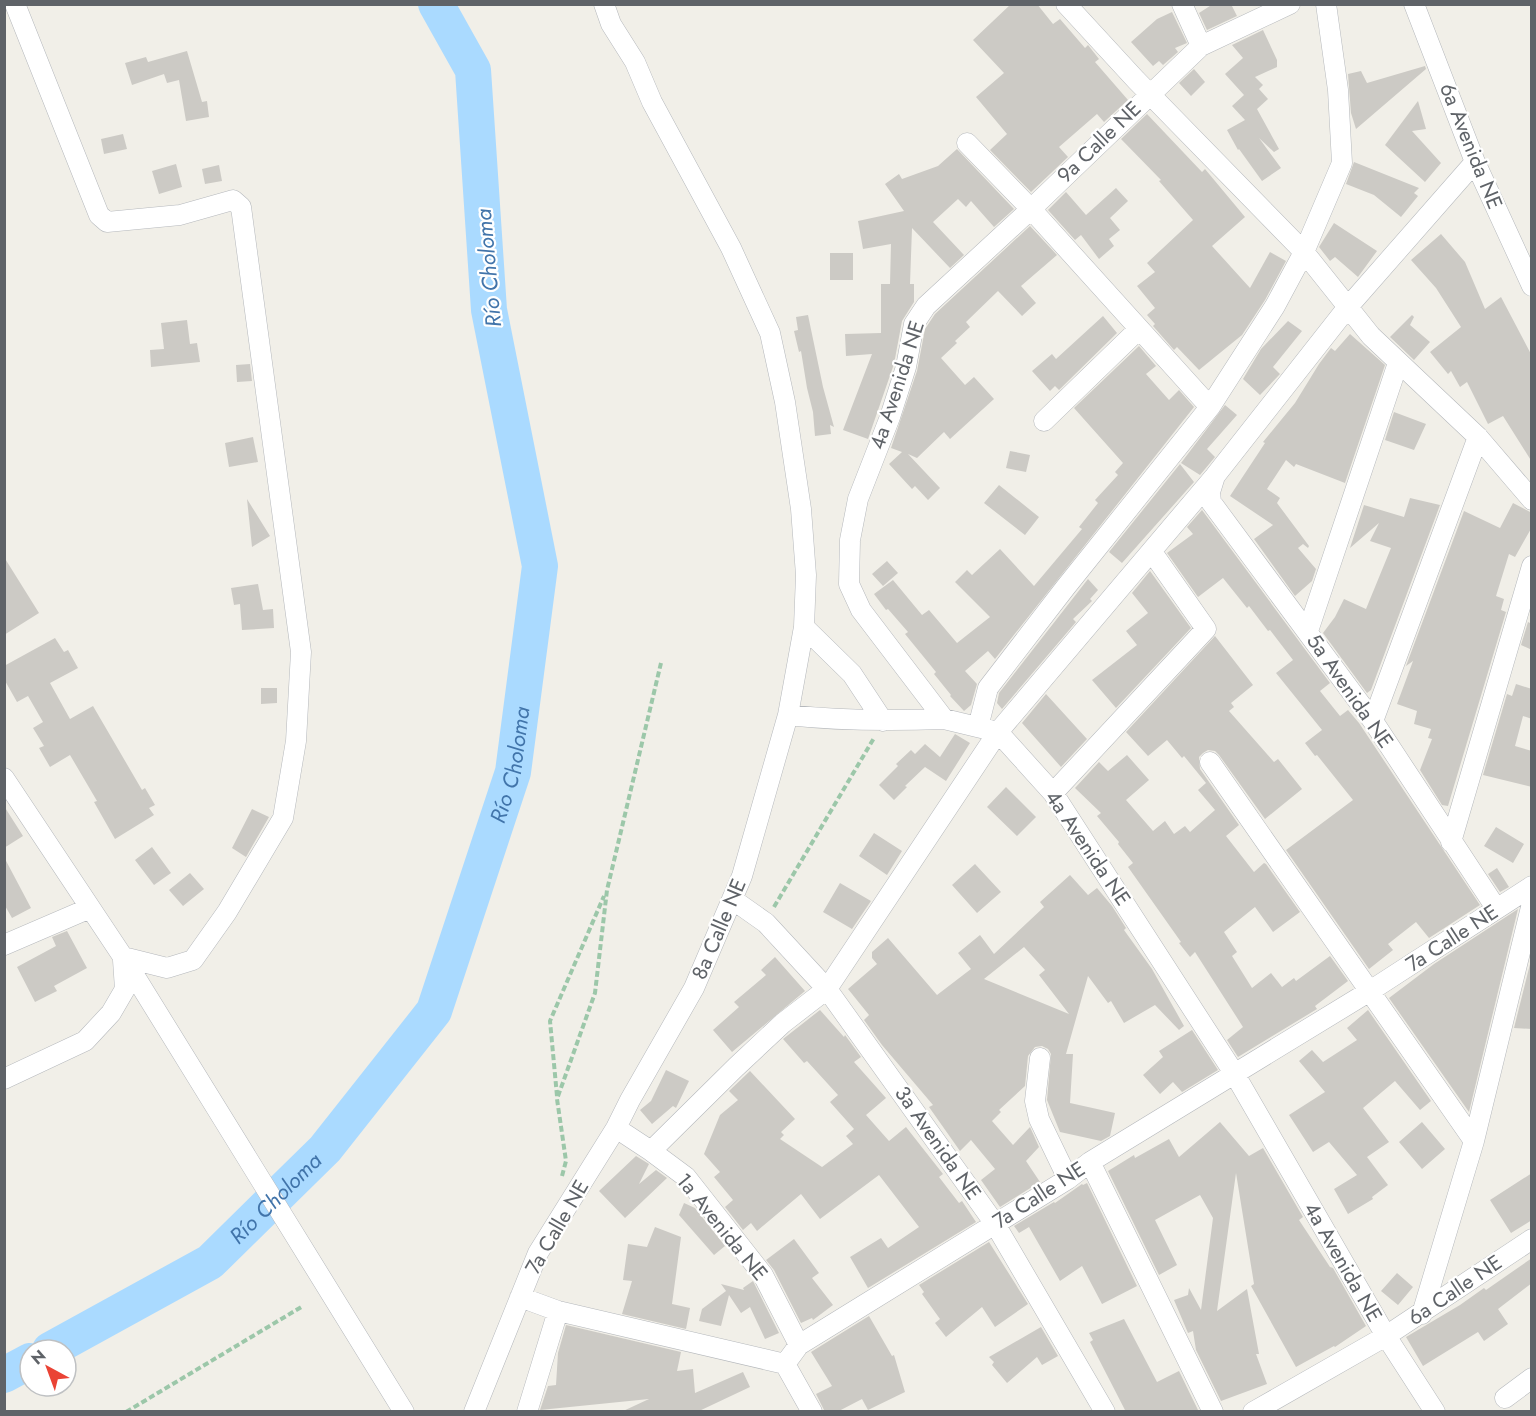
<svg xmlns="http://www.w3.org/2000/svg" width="1536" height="1416" viewBox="0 0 1536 1416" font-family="Jost,sans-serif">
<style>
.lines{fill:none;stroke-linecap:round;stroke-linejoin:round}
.river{stroke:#aadaff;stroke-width:36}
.building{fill:#cccac5;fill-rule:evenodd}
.minor-casing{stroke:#b5b8bc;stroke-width:21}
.path{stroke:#9cc7a9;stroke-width:4;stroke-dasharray:6 3;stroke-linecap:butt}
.minor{stroke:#fff;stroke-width:20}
.labels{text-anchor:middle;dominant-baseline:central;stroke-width:4.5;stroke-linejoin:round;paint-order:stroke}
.street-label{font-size:21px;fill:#5f6368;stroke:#fff}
.water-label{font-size:22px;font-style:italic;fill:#4174aa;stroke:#fff}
</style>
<rect width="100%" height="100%" fill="#f1efe8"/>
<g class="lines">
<!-- river -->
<g class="river">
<path id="s1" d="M50,1350L210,1262L325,1149L434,1011L513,772L540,566L489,310L473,70L436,4"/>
<path d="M4,1375L30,1361"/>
</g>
</g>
<!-- building -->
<path class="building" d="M1011,4H1037L1053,24L1060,19L1085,48L1088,45L1099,59L1095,62L1128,100L1104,122L1097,114L1059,147L1068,157L1031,192L990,150L1007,134L976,97L1004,73L973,40Z
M1213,4H1231L1237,16L1207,30L1199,13Z
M1172,12L1187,43L1175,48L1178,52L1163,65L1159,61L1153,66L1131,42L1157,19Z
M1263,30L1277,60V67L1255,77L1263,85L1259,89L1268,99L1257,109L1279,149L1274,152L1259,138L1281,168L1262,181L1239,149L1238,150L1227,130L1245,120L1232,106L1244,95L1225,74L1243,58L1232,45Z
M187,51L202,102L207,101L209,117L186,121L179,80L167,83L164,74L132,85L125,63L146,57L148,62Z
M1425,66L1426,69L1356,129L1351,113L1348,74L1361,71L1367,83Z
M1194,69L1205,82L1191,96L1179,83Z
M1418,101L1426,129L1412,131L1441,163L1425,182L1385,145Z
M1147,114L1202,172L1205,169L1245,217L1212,246L1250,288L1270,252L1286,261L1265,300L1242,335L1199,370L1177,347L1174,350L1153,326L1155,324L1147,315L1155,308L1137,286L1155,272L1147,263L1193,220L1159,181L1161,180L1121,139Z
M123,134L127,149L104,154L101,139Z
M957,149L1014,209L994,227L971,201L966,207L958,199L933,222L964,255L950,268L912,228L910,284H914V302L902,321L894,364L868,439L843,430L872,354L846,356L845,334L881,333V284H890L891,244L863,249L858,221L904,211L885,184L899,174L902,179L938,166Z
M1354,162L1419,188L1414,193L1418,196L1401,217L1374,195L1346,184Z
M176,164L182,187L159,194L152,171Z
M219,165L222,181L205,184L202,169Z
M1116,188L1128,201L1110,218L1120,230L1109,239L1114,246L1099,259L1081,235L1075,240L1048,210L1066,192L1086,215Z
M1334,223L1377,251L1358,277L1335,257L1330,261L1319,247Z
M1030,226L1057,255L1021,286L1036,303L1022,316L998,291L966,322L970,327L955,341L957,343L941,358L965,385L974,377L994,399L950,439L944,432L917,458L908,454L940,488L928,500L915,486L912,489L889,464L902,452L891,448L917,371L925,329L935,314Z
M1441,234L1465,262L1485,309L1501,297L1532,356V462L1503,416L1488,424L1467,382L1460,387L1451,371L1448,374L1430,352L1461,327L1436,288L1411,260Z
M830,253H853V280H830Z
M808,315L823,387L834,427L830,425L831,434L815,436L813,412L807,388L801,351L799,352L794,331L798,330L796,317Z
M1412,315L1414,317L1410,325L1430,342L1414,360L1390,337Z
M1103,316L1117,333L1059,390L1055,386L1050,391L1032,371L1052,354L1056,359Z
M187,320L190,344L197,343L200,362L151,367L150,350L164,349L161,323Z
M1288,321L1302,331L1273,367L1280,374L1260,395L1243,379L1261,349Z
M1350,334L1385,365L1345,483L1296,464L1294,467L1286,460L1267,489L1280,498L1277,503L1309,546L1308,548L1303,544L1298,548L1316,569L1312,581L1295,596L1254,539L1273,525L1230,496L1265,443L1263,442L1295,403L1319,364L1331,348L1335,351Z
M1139,346L1156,366L1146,374L1169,400L1179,390L1194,407L995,659L988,651L965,671L977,684L971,705L964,711L950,696L951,695L934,674L936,672L905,634L908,632L888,609L886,610L874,594L893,580L922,615L929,610L957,643L990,617L955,582L967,570L972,575L1000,549L1034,586L1082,529L1079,527L1098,503L1095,500L1118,475L1115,472L1123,463L1074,408Z
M250,364L252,381L237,382L236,365Z
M1225,405L1237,415L1207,449L1215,457L1200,475L1181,463Z
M1394,412L1426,424L1414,450L1385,440Z
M253,437L258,462L229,467L225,443Z
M1010,451L1030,455L1026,472L1006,468Z
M1180,464L1194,482L1122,563L1109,552Z
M999,485L1039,517L1025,535L984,503Z
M1410,498L1440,505L1371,690L1367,693L1323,633L1335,617L1344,599L1366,609L1391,548L1370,541L1379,523L1350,548L1364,505L1404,517Z
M247,499L270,536L252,547Z
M1513,503L1532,513V527L1515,557L1509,554L1496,596L1504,599L1501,610L1506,612L1448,806L1442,805L1420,770L1432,739L1428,738L1431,729L1414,724L1417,711L1397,704L1413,661L1406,666L1464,511L1500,528Z
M1202,510L1330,683L1320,691L1340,716L1348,710L1359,723L1480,905L1429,938L1416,922L1388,944L1393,950L1369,969L1286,850L1353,800L1317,755L1315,756L1305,743L1322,730L1276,673L1293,660L1270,630L1268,631L1249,606L1247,608L1223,578L1198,597L1167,553L1193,534L1187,527Z
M4,557L39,613L4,635Z
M887,561L898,573L883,586L872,574Z
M1150,571L1191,628L1116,708L1092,680L1137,645L1126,631L1148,613L1132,593Z
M1088,579L1098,590L1090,599L1092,601L1073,619L1076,622L1002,709L997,703L999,693Z
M258,584L263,610L273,609L274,628L242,630L240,604L234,605L231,588Z
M1528,622L1532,624V650L1521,645Z
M1215,636L1253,685L1231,703L1234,707L1229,711L1274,762L1278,759L1302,789L1265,819L1219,755L1215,751L1208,750L1203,753L1199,757L1200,769L1239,825L1226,836L1254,872L1264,863L1266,864L1300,912L1273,932L1255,907L1224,932L1237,952L1232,956L1252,988L1271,973L1282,987L1294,978L1296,981L1330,956L1348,981L1315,1006L1317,1009L1238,1057L1227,1040L1243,1027L1195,952L1190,957L1179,943L1181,942L1128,867L1133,863L1118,844L1119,842L1097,816L1101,813L1075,788L1099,762L1108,771L1127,755L1149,780L1126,800L1153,831L1165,821L1174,834L1185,826L1190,832L1215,810L1198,790L1206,783L1184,756L1182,758L1167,740L1148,756L1126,732Z
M55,638L64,652L68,650L78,668L50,683L70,719L93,706L142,790L145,788L155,805L149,808L154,815L115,839L94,802L97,801L70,755L50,767L39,748L44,746L33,728L43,722L28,696L17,702L4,679V666Z
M1516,684L1532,689V719L1523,716L1515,746L1532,751V787L1483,775L1507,694L1512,696Z
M261,688H277V703L261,704Z
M1046,694L1087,739L1061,767L1022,723Z
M955,734L970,743L946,781L925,767L905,786L907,787L894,800L879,785L898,766L896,764L911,750L915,754L925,744L940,757Z
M1006,787L1036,817L1017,836L987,807Z
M4,806L23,836L4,848Z
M252,809L269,817L246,857L232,848Z
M1496,827L1524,844L1513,863L1484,846Z
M874,833L902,851L887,875L859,856Z
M152,847L171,873L154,885L135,860Z
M4,857L31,908L12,918L4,904Z
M975,864L1001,892L977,913L952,885Z
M1497,868L1509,887L1500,892L1488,874Z
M190,873L204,889L183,906L169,890Z
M1070,875L1088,895L1097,888L1112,906L1126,928L1124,930L1152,969L1184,1026L1179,1030L1155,1005L1124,1023L1111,1001L1108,1003L1088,976L1066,1054H1073L1070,1103L1115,1113L1110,1136L1101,1141L1060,1132L1047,1100L1051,1054L1048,1049L1042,1046L1035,1047L1028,1056L1025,1086L999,1110L1001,1112L992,1121L1013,1145L1030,1127L1039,1147L1026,1161L1040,1182L1000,1207L981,1180L995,1169L971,1140L960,1151L929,1107L933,1105L882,1045L864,1020L869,1015L848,989L877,964L872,958V952L888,938L937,995L971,969L958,953L980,935L994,954L1044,907L1040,902ZM1024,947L1045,970L1039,975L1069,1014L984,979Z
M840,883L871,901L852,929L823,912Z
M1518,909L1469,1112L1389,998L1434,964Z
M67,931L87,968L54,986L57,991L35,1002L17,967L56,946L52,937Z
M1532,956V1029L1514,1028Z
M775,957L805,991L732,1052L713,1030L739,1007L734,1002L766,975L761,970Z
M820,1010L844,1037L845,1035L861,1057L854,1062L886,1098L866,1115L889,1141L906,1127L943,1174L939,1177L959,1203L962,1201L976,1222L868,1288L850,1257L881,1238L888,1248L919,1227L879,1175L820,1219L801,1194L757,1231L751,1223L743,1230L725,1207L733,1200L714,1177L720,1172L704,1154L720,1115L738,1100L729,1091L750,1071L795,1119L781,1132L784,1135L780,1139L822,1167L853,1144L846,1136L854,1129L830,1102L838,1095L807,1061L804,1063L783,1039Z
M1368,1010L1431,1101L1420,1110L1395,1081L1363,1108L1389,1142L1367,1157L1388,1185L1372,1197L1373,1199L1348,1214L1334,1189L1357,1175L1329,1142L1313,1152L1289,1115L1325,1092L1299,1061L1312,1050L1323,1062L1357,1040L1347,1028Z
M1192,1030L1218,1070L1182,1092L1173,1082L1160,1094L1143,1075L1163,1057L1159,1051Z
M666,1070L689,1081L676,1108L673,1106L652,1124L640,1110L651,1101Z
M1220,1122L1249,1156L1263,1148L1303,1217L1299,1220L1330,1267L1333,1268L1366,1326L1335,1347L1334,1346L1296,1367L1251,1286L1254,1284L1236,1173L1217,1311L1247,1289L1259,1354H1256L1267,1384L1221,1401L1196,1350L1193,1331L1188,1333L1174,1300L1188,1295L1189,1288L1201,1310L1213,1218L1200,1195L1155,1220L1177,1265L1159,1275L1108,1171L1134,1155L1135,1158L1169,1139L1179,1157Z
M1422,1122L1445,1149L1422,1169L1399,1142Z
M636,1156L649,1164L639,1184L656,1170L667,1178L625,1218L599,1191Z
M1532,1173V1220L1511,1233L1490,1200Z
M1087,1183L1137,1286L1102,1304L1082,1266L1060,1281L1029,1227L1019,1233L1014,1226L1054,1202L1055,1203L1082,1184L1083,1185Z
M684,1203L695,1208L725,1246L714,1255L679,1215Z
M655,1227L681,1237L672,1304L690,1308L686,1329L622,1314L632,1281L623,1280L628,1244L647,1247Z
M794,1239L819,1273L812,1278L833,1305L813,1320L812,1318L801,1323L774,1270L766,1260Z
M989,1242L1028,1304L995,1327L982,1307L946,1337L935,1323L940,1319L922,1294L924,1292L919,1285Z
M1532,1258V1283L1498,1309L1508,1324L1484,1341L1478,1332L1423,1366L1406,1337L1460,1305L1484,1288L1486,1290Z
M1397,1273L1413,1287L1398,1305L1381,1291Z
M753,1281L779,1333L765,1339L750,1307L741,1313L729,1295L721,1326L699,1321L702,1309L726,1291L721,1284L744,1290L743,1288Z
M869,1316L892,1356L894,1355L905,1392L868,1410L862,1399L837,1412H825L816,1394L832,1386L811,1352Z
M1124,1319L1157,1382L1179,1371L1198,1410L1194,1412H1126L1090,1342L1093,1340L1089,1333Z
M566,1325L681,1352L677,1371L693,1369L695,1393L743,1372L750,1387L697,1412H621L649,1399L540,1410L548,1386L556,1385L558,1353Z
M1041,1327L1058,1356L1042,1365L1037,1357L1007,1383L992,1365L994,1362L989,1357Z"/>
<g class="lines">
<!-- minor casing -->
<g class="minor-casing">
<path id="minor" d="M1066,4L1136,80L1304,252L1371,336L1478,437L1532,500
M1182,4L1201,46
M1290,4L1201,46L1031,209L926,306L914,324L906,367L890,417L858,499L850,540L849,584L861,610L944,719L998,732L1053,793L1234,1073L1386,1336L1435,1412
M1414,4L1475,162L1532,286
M967,143L1031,209L1210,407
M1044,421L1139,329
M1215,476L1210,492L1211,502L1373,721L1496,908
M804,627L852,674L883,721
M1308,631L1398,363
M788,715C841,721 892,721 944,719
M1373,721L1478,437
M978,727L988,688L1065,588L1210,407L1275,306L1304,252L1342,163L1338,90L1326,4
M1210,762L1474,1141
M4,778L123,957L167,968L193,960L227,912L283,818L296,741L301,652L241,207L233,200L180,215L107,222L99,215L15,4
M1053,793L1206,629L1152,552
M1451,842L1532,566
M732,899L766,923L827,989L995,1224L1105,1412
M4,945L90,908
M123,957L404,1412
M1040,1058L1035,1101L1039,1119L1068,1179
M4,1079L85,1041L111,1013L125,989L123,960
M616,1128L651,1151L736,1067L783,1023L827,989L998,732L1215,476L1347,308L1475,162
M651,1151L686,1177L763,1275L799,1345
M1090,1162L1213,1412
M520,1297L558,1311L785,1364L799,1345L1068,1179L1090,1162L1370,991L1532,886
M1422,1314L1474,1141L1532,903
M785,1364L812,1412
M1505,1398L1532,1378
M474,1412L538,1253L616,1128L630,1100L694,988L742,876L788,715L804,627L806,575L801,509L785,402L770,333L731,248L652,102L635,62L611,24L604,4
M527,1412L558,1311
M1253,1412L1386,1336L1532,1239"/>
</g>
<!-- path -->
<path class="path" d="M774,907L874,738
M557,1096L550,1021L604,896
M562,1176L566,1161L557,1099L595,993L607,890L661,663
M126,1412L303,1306"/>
<!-- minor -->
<use href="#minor" class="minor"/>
</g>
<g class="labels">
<!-- street labels -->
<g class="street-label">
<text transform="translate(1099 142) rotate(-44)">9a Calle NE</text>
<text transform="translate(1471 146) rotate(68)">6a Avenida NE</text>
<text transform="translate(897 385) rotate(-72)">4a Avenida NE</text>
<text transform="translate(1350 691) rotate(55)">5a Avenida NE</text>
<text transform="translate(1088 848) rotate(56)">4a Avenida NE</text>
<text transform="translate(719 929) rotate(-67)">8a Calle NE</text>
<text transform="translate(1452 938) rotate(-33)">7a Calle NE</text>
<text transform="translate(938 1143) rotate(55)">3a Avenida NE</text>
<text transform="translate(1039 1195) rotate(-33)">7a Calle NE</text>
<text transform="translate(557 1227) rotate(-60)">7a Calle NE</text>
<text transform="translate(722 1227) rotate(51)">1a Avenida NE</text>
<text transform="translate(1343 1262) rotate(60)">4a Avenida NE</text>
<text transform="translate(1455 1290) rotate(-34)">6a Calle NE</text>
</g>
<!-- water labels -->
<g class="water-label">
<text transform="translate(488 268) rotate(-95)">Río Choloma</text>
<text stroke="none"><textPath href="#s1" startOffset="778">Río Choloma</textPath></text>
<text stroke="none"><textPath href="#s1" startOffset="274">Río Choloma</textPath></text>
</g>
</g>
<!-- border -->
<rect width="1536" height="1416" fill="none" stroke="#5f6368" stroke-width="12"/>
<!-- north arrow -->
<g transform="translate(48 1368) rotate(319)"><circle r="28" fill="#ffffff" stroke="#bfc1c3" stroke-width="1.5"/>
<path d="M0-4.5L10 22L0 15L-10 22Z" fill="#ea4335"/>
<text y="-9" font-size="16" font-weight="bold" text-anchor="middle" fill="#5f6368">N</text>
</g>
</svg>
